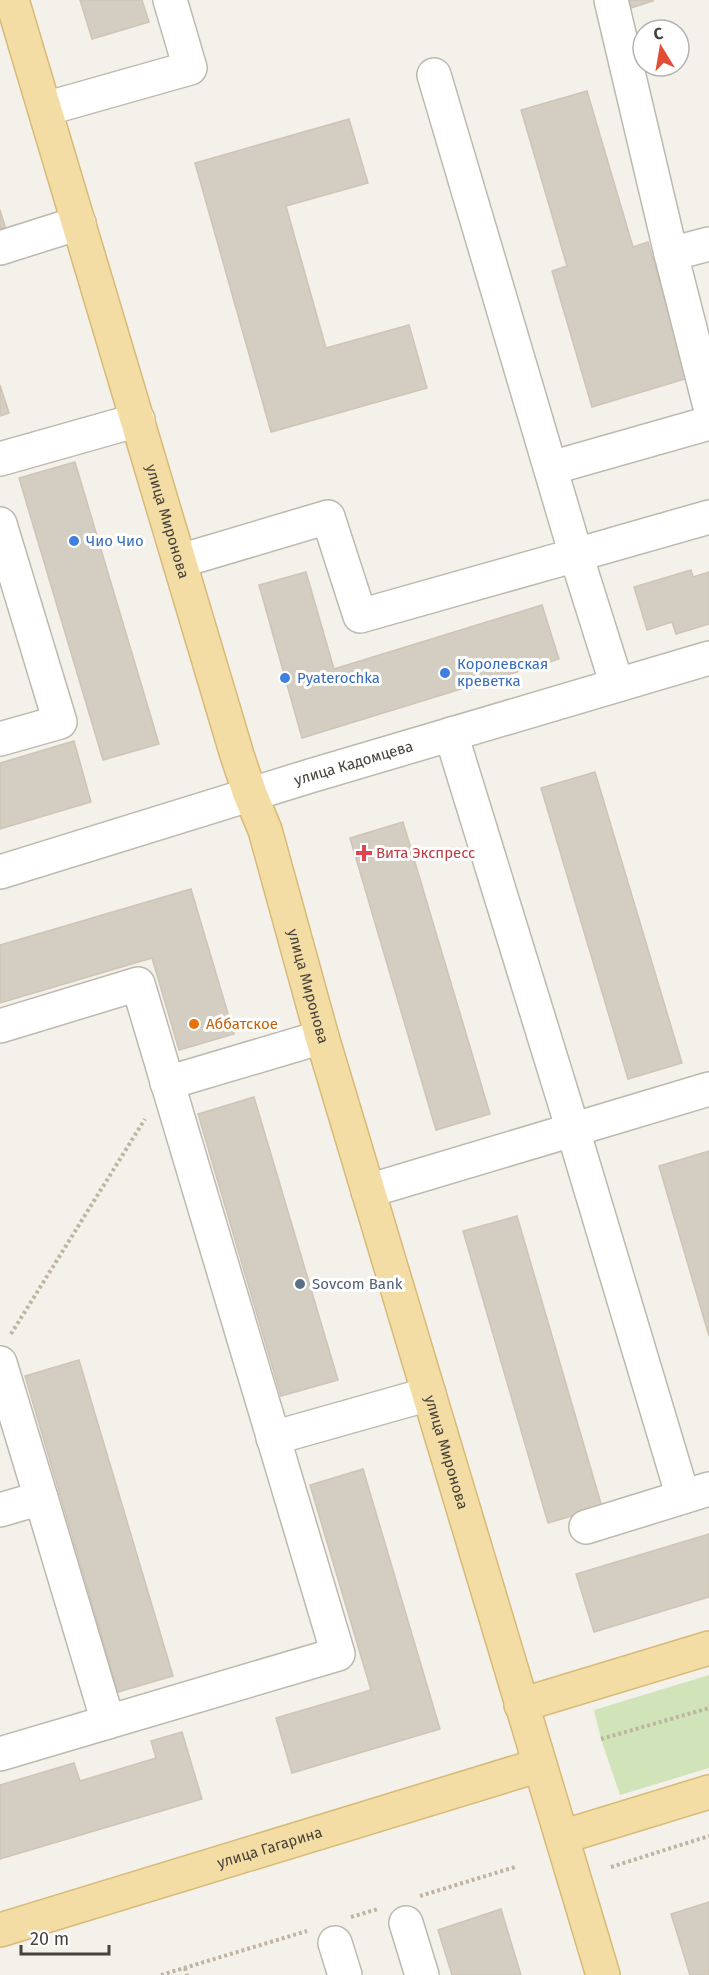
<svg xmlns="http://www.w3.org/2000/svg" width="709" height="1975" viewBox="0 0 709 1975" font-family="'Fira Sans',sans-serif">
<style>
.green{fill:#d0e3b9}
.building{fill:#d4cdc2;stroke:#cec5b6;stroke-width:1.5}
.lines{fill:none;stroke-linecap:round;stroke-linejoin:round}
.minor-casing{stroke:#beb9ae;stroke-width:36}
.major-casing{stroke:#d7ba76;stroke-width:36}
.path{stroke:#beb4a1;stroke-width:4;stroke-dasharray:3 3;stroke-linecap:butt}
.minor{stroke:#fff;stroke-width:33}
.major{stroke:#f3dda4;stroke-width:33}
.shop-dot{fill:#3f7fe0;stroke:#fff;stroke-width:2}
.health-dot{fill:#e0444e;stroke:#fff;stroke-width:2}
.food-dot{fill:#e8710a;stroke:#fff;stroke-width:2}
.service-dot{fill:#5c6f8a;stroke:#fff;stroke-width:2}
.labels{text-anchor:middle;dominant-baseline:central;stroke-width:6;stroke-linejoin:round;paint-order:stroke}
.street-label{font-size:15px;fill:#47423a;stroke:#fff}
.shop-label{font-size:15px;fill:#366cbe;stroke:#fff;text-anchor:start}
.health-label{font-size:15px;fill:#be3a42;stroke:#fff;text-anchor:start}
.food-label{font-size:15px;fill:#c56008;stroke:#fff;text-anchor:start}
.service-label{font-size:15px;fill:#4e5e75;stroke:#fff;text-anchor:start}
</style>
<rect width="100%" height="100%" fill="#f4f1eb"/>
<!-- green -->
<path class="green" d="M709,1675V1768L620,1795L601,1739L594,1710Z"/>
<!-- building -->
<path class="building" d="M80,0H142L149,22L92,39Z
M629,0H653V1L631,8Z
M587,91L633,247L648,242L688,378L592,407L552,271L567,266L521,110Z
M349,119L368,183L286,206L326,348L409,325L427,388L271,432L195,163Z
M0,210L9,239L0,242Z
M0,385L9,413L0,416Z
M75,462L159,744L103,760L19,478Z
M691,570L693,577L709,572V624L676,634L672,622L647,630L634,587Z
M306,572L334,669L542,605L559,659L302,738L259,585Z
M74,741L91,802L0,829V763Z
M595,772L682,1063L628,1079L541,788Z
M403,822L490,1114L436,1130L350,838Z
M191,889L234,1034L179,1050L152,958L0,1003V945Z
M254,1097L338,1380L281,1396L198,1114Z
M709,1151V1336L659,1166Z
M517,1216L602,1507L548,1523L463,1231Z
M79,1360L173,1676L118,1692L25,1376Z
M363,1469L440,1729L292,1773L276,1718L371,1690L310,1485Z
M709,1534V1597L594,1632L576,1574Z
M182,1732L202,1799L0,1859V1785L74,1763L80,1781L156,1758L151,1741Z
M709,1902V1975H690L671,1914Z
M501,1909L521,1975H452L438,1930Z"/>
<g class="lines">
<!-- minor casing -->
<g class="minor-casing">
<g id="minor">
<path d="M611,0L671,254"/>
<path d="M45,109L190,68L170,0"/>
<path d="M709,244L671,254L709,403"/>
<path d="M0,248L79,223"/>
<path d="M0,459L138,420"/>
<path d="M551,468L709,423"/>
<path d="M0,524L60,722L0,739"/>
<path d="M180,561L328,517L360,616L576,555L434,75"/>
<path d="M617,685L576,555L709,517"/>
<path d="M451,734L573,1130L683,1497"/>
<path id="s1" d="M0,872L310,776L709,658"/>
<path d="M0,1026L138,984L338,1654L108,1722L41,1498"/>
<path d="M167,1083L322,1037"/>
<path d="M368,1191L709,1089"/>
<path d="M0,1363L41,1498L0,1510"/>
<path d="M273,1438L429,1394"/>
<path d="M586,1527L709,1489"/>
<path d="M0,1754L108,1722"/>
<path d="M406,1923L422,1975"/>
<path d="M335,1943L345,1975"/>
</g>
</g>
<!-- major casing -->
<g class="major-casing">
<g id="major">
<path id="s2" d="M12,0L237,755L250,794L265,830L322,1037L603,1975"/>
<path d="M521,1705L709,1648"/>
<path d="M562,1837L709,1792"/>
<path id="s3" d="M0,1930L540,1765"/>
</g>
</g>
<!-- path -->
<path class="path" d="M11,1334L145,1119
M601,1739L709,1708
M611,1867L709,1836
M420,1896L515,1867
M351,1917L378,1909
M185,1968L187,1975
M161,1975L307,1931"/>
<!-- minor -->
<use href="#minor" class="minor"/>
<!-- major -->
<use href="#major" class="major"/>
</g>
<!-- markers -->
<g class="shop-dot">
<circle cx="74" cy="541" r="6"/>
<circle cx="445" cy="673" r="6"/>
<circle cx="285" cy="678" r="6"/>
</g>
<path class="health-dot" d="M361 844h6v6h6v6h-6v6h-6v-6h-6v-6h6z"/>
<circle class="food-dot" cx="194" cy="1024" r="6"/>
<circle class="service-dot" cx="300" cy="1284" r="6"/>
<g class="labels">
<!-- street labels -->
<g class="street-label">
<text stroke="none"><textPath href="#s2" startOffset="544">улица Миронова</textPath></text>
<text stroke="none"><textPath href="#s1" startOffset="370">улица Кадомцева</textPath></text>
<text stroke="none"><textPath href="#s2" startOffset="1030">улица Миронова</textPath></text>
<text stroke="none"><textPath href="#s2" startOffset="1516">улица Миронова</textPath></text>
<text stroke="none"><textPath href="#s3" startOffset="282">улица Гагарина</textPath></text>
</g>
<!-- shop labels -->
<g class="shop-label">
<text x="86" y="541">Чио Чио</text>
<text x="457" y="664">Королевская<tspan x="457" dy="17">креветка</tspan></text>
<text x="297" y="678">Pyaterochka</text>
</g>
<!-- health labels -->
<g class="health-label">
<text x="376" y="853">Вита Экспресс</text>
</g>
<!-- food labels -->
<g class="food-label">
<text x="206" y="1024">Аббатское</text>
</g>
<!-- service labels -->
<g class="service-label">
<text x="312" y="1284">Sovcom Bank</text>
</g>
</g>
<!-- north arrow -->
<g transform="translate(661 48) rotate(349)"><circle r="28" fill="#ffffff" stroke="#b5b3b0" stroke-width="1.5"/>
<path d="M0-4.5L10 22L0 15L-10 22Z" fill="#e24d33"/>
<text y="-9" font-size="16" font-weight="bold" text-anchor="middle" fill="#47423a">С</text>
</g>
<!-- scale -->
<path d="M21 1945v9h88v-9" fill="none" stroke="#47423a" stroke-width="3"/>
<text x="30" y="1945" font-size="18" fill="#47423a" stroke="#ffffff" stroke-width="4.5" paint-order="stroke">20 m</text>
</svg>
